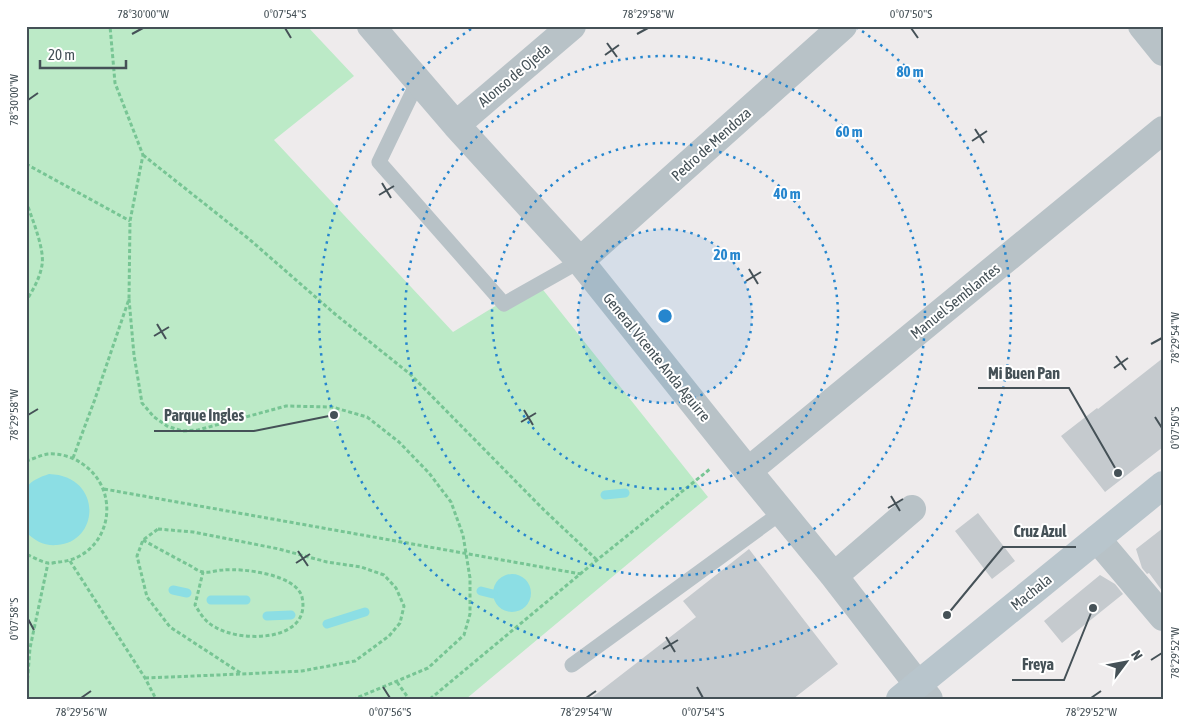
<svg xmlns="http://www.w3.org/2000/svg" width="1189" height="725" viewBox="0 0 1189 725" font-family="'Asap Condensed',sans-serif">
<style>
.green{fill:#bceac7}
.water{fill:#8cdee4}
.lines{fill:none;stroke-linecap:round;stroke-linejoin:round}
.stream{stroke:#8cdee4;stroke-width:9}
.building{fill:#c5cace}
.path{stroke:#77c594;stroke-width:3;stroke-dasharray:4 2.5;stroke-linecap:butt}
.service{stroke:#b8c2c7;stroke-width:15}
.minor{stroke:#b8c2c7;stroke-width:28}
.secondary{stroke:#b8c5cc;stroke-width:28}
.ticks{fill:none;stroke:#455157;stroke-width:2}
.ring{fill:none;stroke:#2686ce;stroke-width:2.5;stroke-dasharray:2.5 5}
.labels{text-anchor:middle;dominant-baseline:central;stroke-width:4;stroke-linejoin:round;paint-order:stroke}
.street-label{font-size:15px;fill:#455157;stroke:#fff}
.centre{fill:#2686ce;stroke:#fff;stroke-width:2.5}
.ring-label{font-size:15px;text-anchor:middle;font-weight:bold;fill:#2686ce;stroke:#fff;stroke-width:4;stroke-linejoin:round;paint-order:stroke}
.leader{fill:none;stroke:#455157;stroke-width:2}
.callout-dot{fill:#455157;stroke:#fff;stroke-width:2}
.callout-label{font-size:16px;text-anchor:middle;font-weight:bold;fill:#455157;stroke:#fff;stroke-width:4;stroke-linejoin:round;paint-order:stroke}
.neatline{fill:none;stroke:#455157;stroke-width:2}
.ticks-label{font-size:12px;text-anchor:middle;fill:#455157}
</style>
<rect width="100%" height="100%" fill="#eeebec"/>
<!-- green -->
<path class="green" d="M26,26H307L354,76L274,140L453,332L536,281L708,497L466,699H26Z"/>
<!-- water -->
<path class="water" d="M49,474C103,476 100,542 57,545C44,546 35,541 26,532V488C32,480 40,477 49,474Z
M493 593a19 19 0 1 1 38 0a19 19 0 1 1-38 0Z"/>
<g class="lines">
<!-- stream -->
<path class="stream" d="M605,495L625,493
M173,590L187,593
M481,591L493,594
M211,600H246
M267,616L291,615
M327,624L365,612"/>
</g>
<!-- building -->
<path class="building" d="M1163,358V447L1105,492L1061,436L1097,408L1098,409Z
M978,513L1015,561L992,579L955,531Z
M1163,528V592L1149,573L1147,574L1142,568L1136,549Z
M749,549L838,664L793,699H590L696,617L683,601Z
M1100,575L1115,584L1123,594L1062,643L1044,621Z"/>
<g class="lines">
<!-- path -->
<path class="path" d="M143,155L249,239L335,314L410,374L544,510L597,560
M26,164L130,221
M26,201C31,216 45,249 42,265C40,278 33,290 26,301
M129,299L134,355L142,403L154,417L167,426L182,431L198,430L286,406L332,407L367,417L399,442L429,473L451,502L463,535L470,578V614L464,635L428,668L354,699
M73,458L95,399L129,299L130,221L143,155L115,83L110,26
M26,461C33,459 41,455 48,454C59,453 73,457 81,463C124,490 111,557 59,562C56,562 51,564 48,563C41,562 33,557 26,554
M104,489L581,574
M158,529L193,532L279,549L327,562L361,567L384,575L396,588L404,606L400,623L389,636L355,661L302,671L242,674L170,627L147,597L137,556L143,540Z
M143,540C157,548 172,556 187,564C192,566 198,572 204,572C210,573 217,570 223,570C242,568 296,574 302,597C312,642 241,643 215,627C205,622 200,613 195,605L203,572
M70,561L145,678L156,699
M145,678L242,674
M397,682L409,699
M26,699L30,648L48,563
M430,699L597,560L710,469"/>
<!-- service -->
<path class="service" d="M418,81L379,162L504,304L580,261
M572,665L782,512"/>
<!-- minor -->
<path class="minor" d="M371,26L456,125L580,261L748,471L834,576L929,699
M1142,26L1163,52
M456,125L572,26
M580,261L843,26
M748,471L1163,130
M1097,539L1163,617
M834,576L912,509"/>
<!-- secondary -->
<path class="secondary" d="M900,699L1163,485"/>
</g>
<!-- ticks -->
<path class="ticks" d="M285,28L291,38M911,28L918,38M132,34L143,28M637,34L648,28M607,43L617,57M605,55L619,45M28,100L38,93M975,129L984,143M972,141L987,131M382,183L391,198M379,195L394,186M749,269L758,284M746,281L761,272M157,324L166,339M154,336L169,327M1151,344L1162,338M1116,356L1126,370M1114,368L1128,358M524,410L533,425M28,415L38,409M1155,417L1162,428M521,422L536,413M891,496L900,511M888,508L903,499M298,551L308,566M296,563L310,554M28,619L34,630M666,637L675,652M663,649L678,640M1151,660L1162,653M383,687L390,698M697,687L703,698M81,698L91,691M586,698L596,691M1091,698L1101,691"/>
<!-- distance rings -->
<circle cx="665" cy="316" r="87" fill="#2686ce" fill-opacity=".12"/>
<g class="ring">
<circle cx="665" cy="316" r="87"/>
<circle cx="665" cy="316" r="173"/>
<circle cx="665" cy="316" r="260"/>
<path d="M856 27A346 346 0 1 1 474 27"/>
</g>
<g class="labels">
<!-- street labels -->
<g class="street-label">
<text transform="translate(514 75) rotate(-40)">Alonso de Ojeda</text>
<text transform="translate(711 144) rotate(-42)">Pedro de Mendoza</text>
<text transform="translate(955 301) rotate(-39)">Manuel Semblantes</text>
<text transform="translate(657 357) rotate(51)">General Vicente Anda Aguirre</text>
<text transform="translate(1031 592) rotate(-39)">Machala</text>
</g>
</g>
<circle cx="665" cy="316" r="8" class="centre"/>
<g class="ring-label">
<text x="910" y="77">80 m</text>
<text x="849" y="137">60 m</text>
<text x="787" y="199">40 m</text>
<text x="727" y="260">20 m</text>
</g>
<!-- callouts -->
<path class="leader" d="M1118 473L1069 388H978M334 415L254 431H154M947 615L1003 547H1076M1093 608L1064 680H1012"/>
<g class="callout-dot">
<circle cx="1118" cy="473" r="5"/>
<circle cx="334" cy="415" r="5"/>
<circle cx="947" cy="615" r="5"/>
<circle cx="1093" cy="608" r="5"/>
</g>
<g class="callout-label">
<text x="1024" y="379">Mi Buen Pan</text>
<text x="204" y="421">Parque Ingles</text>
<text x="1040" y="537">Cruz Azul</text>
<text x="1038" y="670">Freya</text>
</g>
<!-- border -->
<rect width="1189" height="725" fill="none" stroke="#ffffff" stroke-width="55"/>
<!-- north arrow -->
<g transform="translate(1126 662) rotate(58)" stroke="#ffffff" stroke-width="4" paint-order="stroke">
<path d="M0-4L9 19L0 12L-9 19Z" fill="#455157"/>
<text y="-8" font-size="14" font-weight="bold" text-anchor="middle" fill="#455157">N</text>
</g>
<!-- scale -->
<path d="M40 60v8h86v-8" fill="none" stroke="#455157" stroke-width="2.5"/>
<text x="48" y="60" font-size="15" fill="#455157" stroke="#ffffff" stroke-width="4" paint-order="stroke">20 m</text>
<rect x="28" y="28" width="1134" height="670" class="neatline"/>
<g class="ticks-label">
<text x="143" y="18">78°30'00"W</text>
<text x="285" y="18">0°07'54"S</text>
<text x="648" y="18">78°29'58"W</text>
<text x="911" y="18">0°07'50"S</text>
<text transform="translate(14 100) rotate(-90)" y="4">78°30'00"W</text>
<text transform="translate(1175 338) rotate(-90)" y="4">78°29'54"W</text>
<text transform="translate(14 415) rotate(-90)" y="4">78°29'58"W</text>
<text transform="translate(1175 428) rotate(-90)" y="4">0°07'50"S</text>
<text transform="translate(14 619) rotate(-90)" y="4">0°07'58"S</text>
<text transform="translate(1175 653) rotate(-90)" y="4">78°29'52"W</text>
<text x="81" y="716">78°29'56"W</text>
<text x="390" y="716">0°07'56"S</text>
<text x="586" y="716">78°29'54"W</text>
<text x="703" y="716">0°07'54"S</text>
<text x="1091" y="716">78°29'52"W</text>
</g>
</svg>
